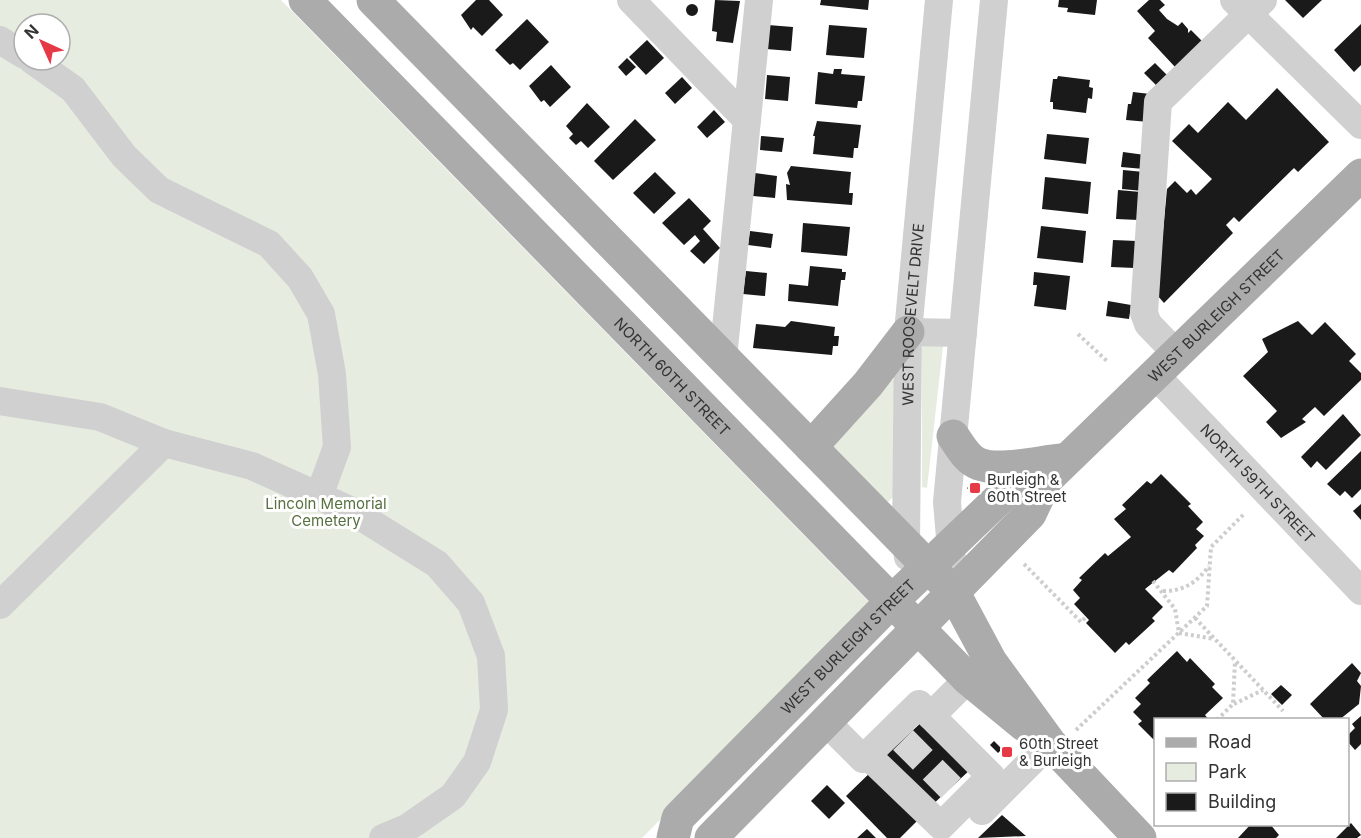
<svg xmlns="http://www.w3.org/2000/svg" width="1361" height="838" viewBox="0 0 1361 838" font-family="Inter,sans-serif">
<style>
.green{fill:#e6ecdf;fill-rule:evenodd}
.building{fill:#1a1a1a}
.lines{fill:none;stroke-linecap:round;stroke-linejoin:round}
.minor-tunnel{stroke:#d6d6d6;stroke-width:28;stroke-dasharray:28 14;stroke-linecap:butt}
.path{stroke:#cdcdcd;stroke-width:4;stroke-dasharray:3 3;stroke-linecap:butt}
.minor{stroke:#d0d0d0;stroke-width:28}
.major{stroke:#ababab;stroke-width:33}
.poi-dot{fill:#e63946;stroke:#fff;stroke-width:2}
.labels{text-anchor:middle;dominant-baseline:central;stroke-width:6;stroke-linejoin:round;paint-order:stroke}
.street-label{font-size:15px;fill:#333;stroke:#fff}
.poi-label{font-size:15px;fill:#333;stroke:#fff;text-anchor:start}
.park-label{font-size:15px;fill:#56703f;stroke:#fff}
</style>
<rect width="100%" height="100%" fill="#fff"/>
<!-- green -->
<path class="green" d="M0,0H281L873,606L642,838H0ZM24,24H60V60H24Z
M922,345L943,346L927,488L922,487Z
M890,379L897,381L896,494L884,506L829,449Z"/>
<!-- building -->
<path class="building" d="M476,0H489L503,15L482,36L473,27L471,30L461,15Z
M715,0L740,1L733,43L716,41L717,32L712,31Z
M821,0H869L868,10L820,5Z
M1059,0H1097L1095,15L1067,12L1068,8L1058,7Z
M1149,0H1160L1165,5L1159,10L1167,19L1178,26L1182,22L1188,29V33L1191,30L1203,42L1176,68L1148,38L1155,31L1137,11Z
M1285,0H1322L1303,18Z
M686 10a6 6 0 1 1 12 0a6 6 0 1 1-12 0Z
M527,19L549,42L520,70L513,63L510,65L495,50Z
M1361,24V65L1354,72L1334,50Z
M768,25L793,27L791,51L766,49Z
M829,25L867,28L864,58L826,55Z
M647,40L664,58L646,75L629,57Z
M627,58L636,67L626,76L618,67Z
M1155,63L1170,78L1159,88L1144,73Z
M551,65L571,87L550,107L544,100L541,102L529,86Z
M834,69H842L841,74L865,76L862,101H858L857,108L815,104L818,72L833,74Z
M767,75L790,77L788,101L765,99Z
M1058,76L1090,80L1089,87L1093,88L1092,99L1088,98L1086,113L1053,109V102H1050L1053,79H1057Z
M682,77L692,88L675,104L665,93Z
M1277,88L1329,142L1298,172L1294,168L1239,222L1234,217L1226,225L1233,233L1164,303L1157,295L1167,189L1175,181L1187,193L1191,189L1196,195L1212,179L1172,141L1189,124L1198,133L1228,102L1246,120Z
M1133,92L1150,94L1149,122L1126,120L1128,104H1131Z
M587,103L610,127L588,148L581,141L576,145L569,138L573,134L566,126Z
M714,110L725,122L707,138L697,127Z
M635,119L656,140L613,180L594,161Z
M817,121L861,125L858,148H854L853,158L813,154L815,136H813Z
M1047,134L1089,138L1086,164L1044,159Z
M761,136L784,138L782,152L760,150Z
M1123,152L1145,155L1144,169L1121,167Z
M791,166L851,172L849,193H853L852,205L787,200L786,184L790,185L787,173Z
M1123,170L1144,172L1143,191L1122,189Z
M655,172L676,193L654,214L633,193Z
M755,173L777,176L775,198L753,196Z
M1045,177L1091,182L1088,214L1042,209Z
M1118,190L1141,192L1139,220L1116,219Z
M689,198L711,221L703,229L720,248L704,264L690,251L700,241L695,235L684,245L662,223Z
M803,223L850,227L847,256L801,252Z
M1041,226L1086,231L1083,263L1037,258Z
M750,231L773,234L771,248L748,245Z
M1113,240L1137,241L1135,268L1111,267Z
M810,266L842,269V272H846L845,280H841L838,306L788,301L789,284L808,286Z
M746,271L767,273L765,296L743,294Z
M1034,272L1070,276L1066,310L1034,306L1037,285H1033Z
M1108,301L1131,305L1129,319L1106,316Z
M791,321L835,327L834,336H839L838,346H833L832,355L753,348L756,324L785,327Z
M1298,321L1312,335L1325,322L1356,354L1349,361L1361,373V380L1324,416L1315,407L1302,419L1306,422L1281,438L1266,422L1277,411L1243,376L1268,352L1262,339Z
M1343,414L1361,435L1326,470L1317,461L1311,468L1301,457Z
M1361,451V489L1352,498L1345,491L1340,496L1327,484Z
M1161,474L1191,504L1188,506L1203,522L1196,529L1204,536L1195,545L1197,548L1173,573L1169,570L1145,589L1163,607L1152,618L1155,621L1129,645L1126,642L1115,653L1086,623L1089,620L1074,604L1080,598L1073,590L1082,580L1079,578L1105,553L1108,556L1131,537L1114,519L1126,509L1122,505L1147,481L1151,484Z
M976,481L980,485L971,492L967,488Z
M1361,504V520L1353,511Z
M1177,651L1187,662L1190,658L1215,684L1212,687L1223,698L1205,715L1209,720H1156V742L1138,724L1142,721L1133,712L1141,704L1135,698L1150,683L1147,680Z
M1352,663L1361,673L1357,681L1361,686L1359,704L1339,720H1325L1310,704Z
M1281,685L1292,695L1282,705L1271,694Z
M1361,716V744L1355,750L1348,742V735L1355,728L1352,724Z
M925,719L972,768L930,807L883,758Z
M994,741L1002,749L998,753L990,745Z
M875,768L922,816L900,838H887L846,796Z
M827,785L845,803L829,819L811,801Z
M1002,815L1026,836L978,838Z
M1351,823L1361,835L1357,838H1336Z
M1251,824H1270L1279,835L1276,838H1238Z
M867,829L876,838H857Z"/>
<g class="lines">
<!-- minor-tunnel -->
<path class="minor-tunnel" d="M903,740L951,788"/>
<!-- path -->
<path class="path" d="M1078,334L1108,362
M1024,564L1081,622L1086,617
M1153,581L1175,609L1179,633L1214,639
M1163,591C1184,591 1196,583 1209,566
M1195,618L1283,711
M1234,704L1263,690
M1217,720L1233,704L1235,661
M1076,730L1207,606L1211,547L1244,514"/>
<!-- minor -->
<g class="minor">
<path d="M631,0L747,120"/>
<path d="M1234,0L1361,125"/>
<path d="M0,40L24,55"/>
<path d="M32,60L73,89L124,156L159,190L269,244L300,278L321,314L332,374L337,447L319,496"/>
<path d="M908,332L963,333"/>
<path d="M1178,355L1148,324L1144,313L1158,102L1263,0"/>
<path d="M723,358L759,0"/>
<path id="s1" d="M1156,376L1361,591"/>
<path d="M0,401L100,417L164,443L252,466L352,511L437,564L471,603L491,656L494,710L477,762L453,796L407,828L383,838"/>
<path id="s2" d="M908,557L906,544L908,332L939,0"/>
<path d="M952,561L947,502L994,0"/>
<path d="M0,605L164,443"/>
<path d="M826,722L863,759L919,704L931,716L968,679"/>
<path d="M867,755L941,826L991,776L931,716"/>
<path d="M982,811L1050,743"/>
</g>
<!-- major -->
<g class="major">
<path id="s3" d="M305,0L968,679L1024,725"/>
<path d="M373,0L954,593L991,662L1050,743L1140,838"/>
<path d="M953,436C960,446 967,460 979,464C999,472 1039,462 1061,460"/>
<path d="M811,447L868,384L908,332"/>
<path id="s4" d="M673,838L678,818L892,601L1006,492L1046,480"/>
<path id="s5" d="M711,838L1030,514L1046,480L1361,175"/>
</g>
</g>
<!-- markers -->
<g class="poi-dot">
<rect x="969" y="482" width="12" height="12" rx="3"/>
<rect x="1001" y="746" width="12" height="12" rx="3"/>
</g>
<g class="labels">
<!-- street labels -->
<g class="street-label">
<text stroke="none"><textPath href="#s2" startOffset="243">WEST ROOSEVELT DRIVE</textPath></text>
<text stroke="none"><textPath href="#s5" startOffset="729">WEST BURLEIGH STREET</textPath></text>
<text stroke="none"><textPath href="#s3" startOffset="526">NORTH 60TH STREET</textPath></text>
<text stroke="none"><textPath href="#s1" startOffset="148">NORTH 59TH STREET</textPath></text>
<text stroke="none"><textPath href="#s4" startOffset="262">WEST BURLEIGH STREET</textPath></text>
</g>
<!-- poi labels -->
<g class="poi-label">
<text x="987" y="479">Burleigh &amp;<tspan x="987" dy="17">60th Street</tspan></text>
<text x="1019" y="743">60th Street<tspan x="1019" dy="17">&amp; Burleigh</tspan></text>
</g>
<!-- park labels -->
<g class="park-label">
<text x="326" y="503">Lincoln Memorial<tspan x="326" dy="17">Cemetery</tspan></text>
</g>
</g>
<!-- legend -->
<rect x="1154" y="718" width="195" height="108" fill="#ffffff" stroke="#adadad" stroke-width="1.5"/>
<rect x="1166" y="738" width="30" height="9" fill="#ababab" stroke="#adadad" stroke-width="1.5"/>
<text x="1208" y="748" font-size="18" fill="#333333">Road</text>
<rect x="1166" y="763" width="30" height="18" fill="#e6ecdf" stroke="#adadad" stroke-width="1.5"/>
<text x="1208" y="778" font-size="18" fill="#333333">Park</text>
<rect x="1166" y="793" width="30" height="18" fill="#1a1a1a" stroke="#adadad" stroke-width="1.5"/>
<text x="1208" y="808" font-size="18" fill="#333333">Building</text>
<!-- north arrow -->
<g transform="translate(42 42) rotate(315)"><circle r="28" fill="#ffffff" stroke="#adadad" stroke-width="1.5"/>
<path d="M0-4.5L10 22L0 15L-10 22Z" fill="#e63946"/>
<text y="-9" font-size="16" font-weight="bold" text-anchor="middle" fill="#333333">N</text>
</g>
</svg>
